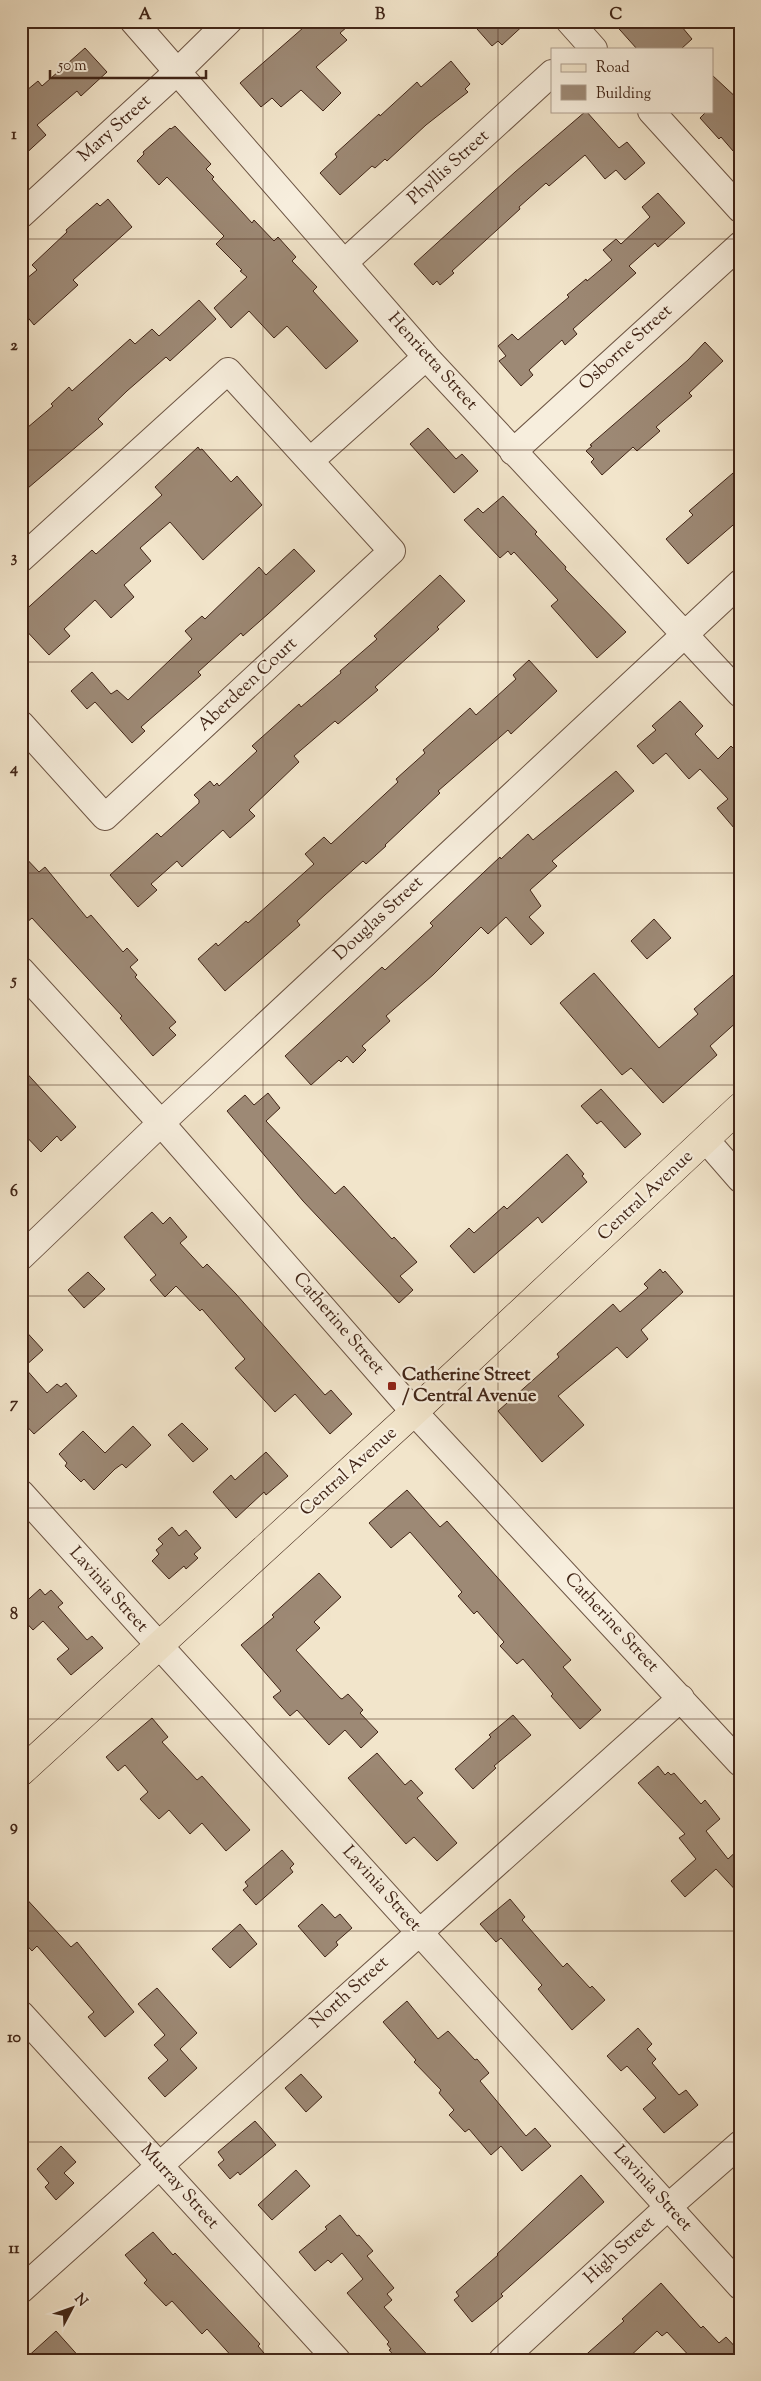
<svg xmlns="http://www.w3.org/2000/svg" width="761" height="2381" viewBox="0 0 761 2381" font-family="'Sorts Mill Goudy',serif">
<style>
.building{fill:#9d8975;stroke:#412517}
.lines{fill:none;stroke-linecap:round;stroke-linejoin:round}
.minor-casing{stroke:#6d5544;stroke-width:28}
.major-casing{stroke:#412517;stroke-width:29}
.minor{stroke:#f7eedd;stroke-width:26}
.major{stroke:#f2e5cb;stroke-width:28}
.grid{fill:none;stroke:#412517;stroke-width:1;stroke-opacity:0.55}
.poi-dot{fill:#8f2418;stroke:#f7eedd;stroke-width:2}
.labels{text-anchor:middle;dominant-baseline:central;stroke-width:4.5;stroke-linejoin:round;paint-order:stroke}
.street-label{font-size:18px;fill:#412517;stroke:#f7eedd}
.poi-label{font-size:18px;font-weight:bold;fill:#412517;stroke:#f7eedd;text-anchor:start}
.neatline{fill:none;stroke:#412517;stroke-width:2}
.grid-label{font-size:16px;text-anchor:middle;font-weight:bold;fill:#412517}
</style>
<rect width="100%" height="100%" fill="#f2e5cb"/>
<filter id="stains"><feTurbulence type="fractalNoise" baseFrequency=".004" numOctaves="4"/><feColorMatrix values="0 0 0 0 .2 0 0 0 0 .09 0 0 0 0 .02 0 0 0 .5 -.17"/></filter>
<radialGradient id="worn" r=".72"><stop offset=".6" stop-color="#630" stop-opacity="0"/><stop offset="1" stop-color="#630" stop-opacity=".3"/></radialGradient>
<!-- building -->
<path class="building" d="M311,21H354L340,33L347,40L316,67L341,93L323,111L301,90L281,107L272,98L261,107L240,83Z
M470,21H528L502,45L498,41L492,46Z
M612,21H677L692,39L681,49H637Z
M85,48L107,72L81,96L77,91L37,125L46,135L21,158V110L27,104L21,95L38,81L42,86Z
M451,61L470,84L465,89L468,92L426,125L387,161L385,159L375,168L372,166L340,195L320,173L337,157L335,154L379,114L380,116L417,82L421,87Z
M712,75L740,101V159L721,137L719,139L700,118L707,111H712Z
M586,111L619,148L627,142L645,163L625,180L616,170L605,179L585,155L549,186L546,183L519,207L520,209L452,271L454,273L440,285L437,281L433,285L414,264L515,172Z
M175,126L211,164L206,169L214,177L212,179L252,223L254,220L274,241L278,237L296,257L292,261L317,287L313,291L358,341L326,369L287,326L274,338L249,311L231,328L214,308L247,277L240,271L242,270L216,244L224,236L167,177L159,185L137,161L144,154L143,152L170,128L171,129Z
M658,193L685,223L658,247L655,243L629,266L636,273L573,329L577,334L565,345L562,340L529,370L533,375L521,386L499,361L506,356L498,346L512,334L518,340L569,297L567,295L586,279L587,281L612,260L603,250L616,239L621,244L650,217L642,207Z
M108,199L132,227L73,280L78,285L34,325L21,309V283L37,270L32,265L67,232L66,230L97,203L100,206Z
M199,300L216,319L170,361L166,357L127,391L98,419L103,424L21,494V433L53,406L51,404L69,387L72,391L130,339L135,344L152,329L159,336Z
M705,342L723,361L689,393L692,396L656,427L660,431L637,451L633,447L602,475L591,462L594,459L586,451L592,446L590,445L688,360Z
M428,428L456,459L462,454L478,471L454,493L410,444Z
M198,447L200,450L202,449L231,482L237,476L262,505L203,560L170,522L140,548L151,561L124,585L134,597L111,618L95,600L64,629L70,636L49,655L21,625V614L92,550L96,554L162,495L155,487Z
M740,467V519L688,564L666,539L693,515L689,511Z
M503,496L537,532L535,534L566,567L565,569L626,632L597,658L551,606L558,600L514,552L511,555L508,551L500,558L464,520L478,508L483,513Z
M294,549L315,571L268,614L243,636L241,633L198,672L201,675L141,727L145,731L132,743L95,702L87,709L71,691L92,672L111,694L117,690L128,700L192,639L185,631L202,616L205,619L259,567L266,575Z
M440,575L465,601L437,627L439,629L375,687L378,690L338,724L335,721L294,756L299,762L249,810L255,816L230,838L223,830L182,867L177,861L151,884L157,890L138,907L110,875L157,833L161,837L199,803V800L194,795L210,781L214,786L217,783L219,786L257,751L252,746L299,704L301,707L341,673L340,671L377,639L374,636Z
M529,660L557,691L511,734L508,730L438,791L440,793L385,845L386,846L366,864L363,861L325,895L297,921L300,925L225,991L198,959L216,943L218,946L246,921L248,923L314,864L305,854L324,837L331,844L398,782L396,779L425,753L423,750L470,708L476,715L516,679L513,675Z
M680,701L703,726L695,734L718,759L731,746L740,755V835L717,808L728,799L700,769L689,779L666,753L653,764L637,746L656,730L652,726Z
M616,771L634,791L552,861L557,866L530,890L541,906L529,917L544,933L531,945L506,917L488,934L481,927L433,975L386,1016L390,1021L362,1046L366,1050L353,1063L347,1056L341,1062L339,1060L311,1085L285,1056L382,967L385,970L433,926L430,923L500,857L501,859L528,834L533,840Z
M21,853L39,872L45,867L87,918L91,915L123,952L127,948L138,960L130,967L137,975L135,977L176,1022L169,1028L176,1035L153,1056L120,1018L122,1016L32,918L21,927Z
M654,919L671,938L647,959L631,941Z
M740,969V1019L710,1046L717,1055L663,1103L631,1068L622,1075L560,1003L594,973L659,1048L698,1014L694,1009Z
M21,1067L76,1127L61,1141L57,1136L41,1152L21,1131Z
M601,1089L641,1134L625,1148L601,1121L597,1124L581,1106Z
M268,1093L280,1108L266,1121L335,1194L344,1186L392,1239L394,1237L417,1262L400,1276L413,1290L399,1303L303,1201L227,1111L245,1095L254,1105Z
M567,1154L584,1174L582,1176L587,1182L542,1223L538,1217L474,1273L450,1246L469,1228L474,1233L504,1206L507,1209Z
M152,1212L163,1224L170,1217L187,1237L180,1243L203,1268L207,1264L236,1294L325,1395L331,1390L352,1414L330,1434L295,1394L275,1412L235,1368L245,1359L202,1309L200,1311L176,1286L165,1297L150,1280L156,1275L124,1237Z
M660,1269L663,1273L665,1271L683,1292L641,1330L648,1339L627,1358L617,1347L558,1396L584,1425L542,1462L498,1411L559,1357L557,1354L613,1304L620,1312L648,1288L644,1284Z
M88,1272L105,1289L84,1308L68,1290Z
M21,1326L43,1350L24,1367L47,1393L57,1384L61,1387L66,1383L77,1396L34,1434L21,1420Z
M182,1423L208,1449L193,1462L168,1435Z
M133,1426L151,1445L126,1468L122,1464L115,1469L94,1490L84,1479L81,1482L65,1466L67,1463L59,1454L83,1431L105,1453Z
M266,1452L288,1476L266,1495L264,1492L236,1518L213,1492L231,1475L235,1480Z
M407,1490L440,1527L447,1521L571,1660L563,1667L601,1710L580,1729L551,1696L553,1694L523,1659L517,1664L500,1646L504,1642L477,1611L474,1614L458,1596L462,1592L410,1532L391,1548L369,1523Z
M172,1527L179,1536L186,1530L201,1548L194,1554L198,1558L186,1569L184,1566L169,1579L152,1561L159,1554L156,1550L163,1544L158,1539Z
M319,1573L341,1597L314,1622L320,1628L296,1650L340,1698L342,1699L348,1694L363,1710L360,1713L378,1732L361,1748L345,1730L329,1745L297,1710L290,1716L273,1697L281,1691L241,1645L274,1617L272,1615Z
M40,1589L45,1595L51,1590L63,1603L58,1607L87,1640L92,1636L103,1648L71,1675L57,1659L69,1649L43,1621L33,1630L21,1617V1606Z
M513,1715L531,1735L494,1766L496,1768L473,1789L455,1769L491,1737L489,1735Z
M152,1718L168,1737L162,1742L197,1780L202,1776L250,1830L226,1851L202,1823L190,1834L169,1810L159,1819L140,1799L148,1792L125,1765L118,1771L106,1757Z
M377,1753L405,1785L411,1780L423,1793L417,1798L457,1843L437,1861L414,1837L406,1844L348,1778Z
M658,1766L665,1775L668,1772L671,1775L674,1773L701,1804L705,1800L720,1819L706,1831L728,1859L740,1848V1895L716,1869L685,1897L671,1881L696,1859L679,1838L685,1834L638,1783Z
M282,1850L294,1864L290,1868L293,1872L256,1905L243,1890L248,1886L245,1882Z
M21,1893L71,1947L77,1942L134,2012L105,2037L88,2017L94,2012L37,1946L32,1951L21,1939Z
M510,1899L525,1917L522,1920L563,1967L567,1963L590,1988L592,1986L605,2000L572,2030L538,1989L542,1985L501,1938L496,1942L480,1924Z
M322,1904L335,1918L340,1914L352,1928L336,1942L338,1945L325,1957L298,1926Z
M240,1924L257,1944L230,1968L212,1949Z
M157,1988L197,2033L180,2049L197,2068L165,2097L148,2078L168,2060L154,2045L165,2035L138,2004Z
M407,2001L438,2039L448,2031L475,2060L477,2059L489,2073L480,2081L526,2136L535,2128L551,2146L522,2171L501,2146L491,2155L469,2129L465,2132L449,2115L454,2110L439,2093L441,2090L414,2062L416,2060L383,2022Z
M638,2028L652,2044L647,2049L656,2059L652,2063L679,2095L686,2090L698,2105L664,2133L643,2109L656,2098L627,2066L621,2071L607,2056Z
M301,2074L322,2097L306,2112L285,2088Z
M255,2121L276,2145L240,2175L238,2172L230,2179L218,2165L224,2160L218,2152Z
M61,2146L76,2162L64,2173L74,2183L56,2200L45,2187L49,2183L37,2169Z
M296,2170L310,2186L272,2220L258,2205Z
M581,2175L604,2202L501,2294L503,2296L472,2322L454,2300L459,2296L456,2292L498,2255L497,2254Z
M340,2215L357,2236L359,2235L373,2251L367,2256L394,2288L387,2294L392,2300L384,2307L432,2360H398L389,2350L391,2349L387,2344L389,2342L347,2293L363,2279L342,2253L331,2263L328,2260L315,2271L299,2252L327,2229L325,2227Z
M153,2232L173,2255L175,2253L260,2344L258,2346L270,2360H235L207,2329L202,2334L172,2301L166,2306L144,2283L147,2280L125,2255Z
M661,2283L701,2328L703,2326L719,2343L726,2337L740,2352V2360H693L667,2332L662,2336L657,2331L626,2360H580L624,2321L622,2319Z
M56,2331L82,2360H24Z"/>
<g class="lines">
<!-- minor casing -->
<g class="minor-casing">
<path id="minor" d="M133,21L426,357L740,694
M569,21L594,49
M651,111L740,209
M21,215L178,71L229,21
M345,262L552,73
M513,452L740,245
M310,461L426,357
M21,559L228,371L392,551L105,817L21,724
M21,970L161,1123L414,1412L740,1763
M706,1140L740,1179
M21,1257L161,1123L740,583
M21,1493L740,2286
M21,2014L337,2360
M21,2290L681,1698
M502,2360L668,2207L740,2144"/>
</g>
<!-- major casing -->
<g class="major-casing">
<path id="major" d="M21,1772L414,1412L740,1107"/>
</g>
<!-- minor -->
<use href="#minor" class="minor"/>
<!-- major -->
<use href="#major" class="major"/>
</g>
<!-- grid -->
<path class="grid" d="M263,21V2360M498,21V2360M21,239H740M21,450H740M21,662H740M21,873H740M21,1085H740M21,1296H740M21,1508H740M21,1719H740M21,1931H740M21,2142H740"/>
<!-- markers -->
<rect class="poi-dot" x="387" y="1381" width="10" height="10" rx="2.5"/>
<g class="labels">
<!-- street labels -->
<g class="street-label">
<text transform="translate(115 129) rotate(-42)">Mary Street</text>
<text transform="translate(449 168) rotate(-42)">Phyllis Street</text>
<text transform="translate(626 348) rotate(-42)">Osborne Street</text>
<text transform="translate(432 362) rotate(48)">Henrietta Street</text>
<text transform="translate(248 685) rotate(-43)">Aberdeen Court</text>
<text transform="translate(379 919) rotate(-43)">Douglas Street</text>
<text transform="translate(646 1196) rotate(-43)">Central Avenue</text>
<text transform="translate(338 1324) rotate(49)">Catherine Street</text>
<text transform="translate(349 1472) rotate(-42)">Central Avenue</text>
<text transform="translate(108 1590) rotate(48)">Lavinia Street</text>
<text transform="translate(611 1623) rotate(47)">Catherine Street</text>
<text transform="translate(381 1889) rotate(48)">Lavinia Street</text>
<text transform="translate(350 1993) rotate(-42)">North Street</text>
<text transform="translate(179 2187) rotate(48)">Murray Street</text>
<text transform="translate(652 2189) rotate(48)">Lavinia Street</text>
<text transform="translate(620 2251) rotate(-43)">High Street</text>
</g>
<!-- poi labels -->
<g class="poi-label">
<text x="402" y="1376">Catherine Street<tspan x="402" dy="21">/ Central Avenue</tspan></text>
</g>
</g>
<!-- margin -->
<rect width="761" height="2381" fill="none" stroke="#f2e5cb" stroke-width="55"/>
<!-- legend -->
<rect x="551" y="48" width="162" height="65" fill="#f7eedd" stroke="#ae9e8e"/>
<rect x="561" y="64" width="25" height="8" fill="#f2e5cb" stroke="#ae9e8e"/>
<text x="596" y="72" font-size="15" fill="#412517">Road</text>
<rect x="561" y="85" width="25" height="15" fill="#9d8975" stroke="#ae9e8e"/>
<text x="596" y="98" font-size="15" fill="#412517">Building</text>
<!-- north arrow -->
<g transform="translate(72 2308) rotate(49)" stroke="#f7eedd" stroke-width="4" paint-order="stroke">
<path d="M0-4L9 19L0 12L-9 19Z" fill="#412517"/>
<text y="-8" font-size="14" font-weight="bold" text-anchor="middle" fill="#412517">N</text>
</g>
<!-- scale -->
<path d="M50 70v8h156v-8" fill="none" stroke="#412517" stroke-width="2.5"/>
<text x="58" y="70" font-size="15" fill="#412517" stroke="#f7eedd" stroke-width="4" paint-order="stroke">50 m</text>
<rect x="28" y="28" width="706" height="2326" class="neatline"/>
<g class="grid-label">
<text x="145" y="19">A</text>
<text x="380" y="19">B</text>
<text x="616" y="19">C</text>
<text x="14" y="139">1</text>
<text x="14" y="350">2</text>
<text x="14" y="562">3</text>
<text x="14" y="773">4</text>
<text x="14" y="985">5</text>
<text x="14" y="1196">6</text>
<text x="14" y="1408">7</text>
<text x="14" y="1619">8</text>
<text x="14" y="1831">9</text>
<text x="14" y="2042">10</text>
<text x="14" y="2253">11</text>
</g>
<rect width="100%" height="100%" filter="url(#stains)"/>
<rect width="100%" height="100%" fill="url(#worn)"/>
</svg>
